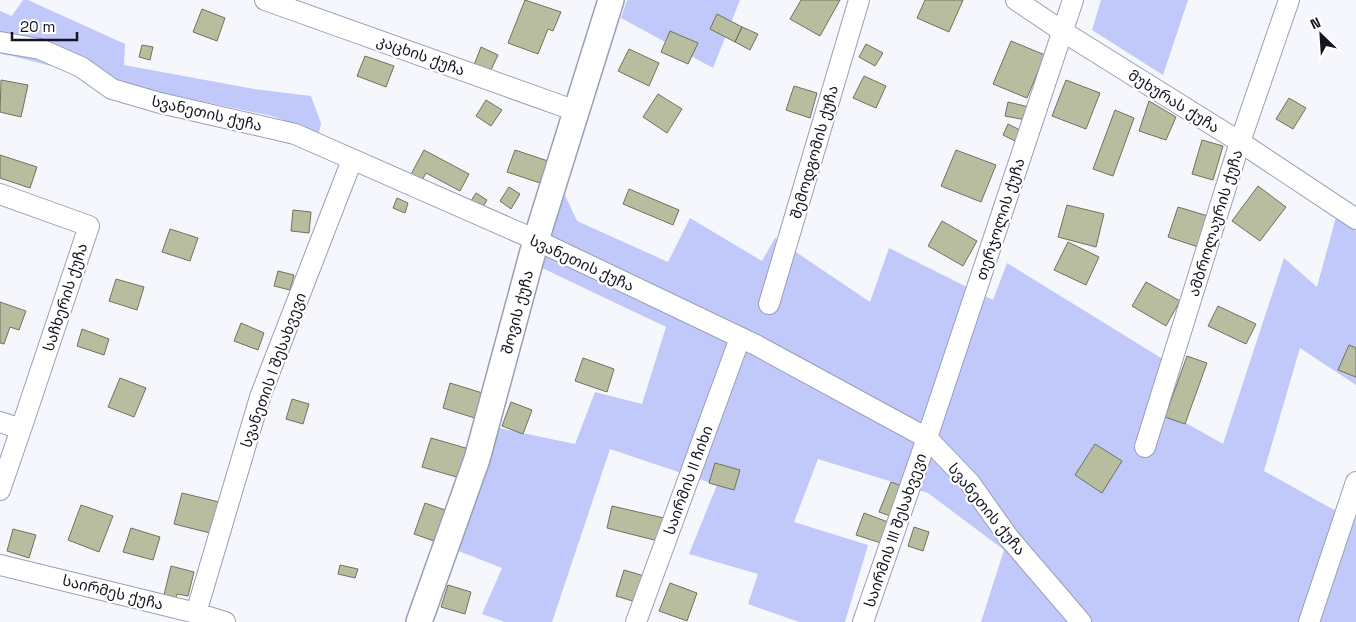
<svg xmlns="http://www.w3.org/2000/svg" width="1356" height="622" viewBox="0 0 1356 622" font-family="'Space Grotesk','Noto Sans Georgian',sans-serif">
<style>
.green{fill:#c1c8fa}
.building{fill:#b8bda0;stroke:#707359}
.lines{fill:none;stroke-linecap:round;stroke-linejoin:round}
.minor-casing{stroke:#999eb9;stroke-width:22}
.tertiary-casing{stroke:#999eb9;stroke-width:28}
.minor{stroke:#fff;stroke-width:20}
.tertiary{stroke:#fff;stroke-width:25}
.labels{text-anchor:middle;dominant-baseline:central;stroke-width:4.5;stroke-linejoin:round;paint-order:stroke}
.street-label{font-size:15px;fill:#13141e;stroke:#fff}
</style>
<rect width="100%" height="100%" fill="#f6f7fd"/>
<!-- green -->
<path class="green" d="M23,0H28L125,44L124,65L254,89L311,96L321,123L319,133L272,116L125,85L12,56L0,54V11L12,16Z
M627,0H740L713,68L621,18Z
M1101,0H1188L1163,75L1092,30Z
M565,195L577,221L668,262L690,218L762,261L775,238L870,302L889,248L993,300L1007,263L1166,361L1149,402L1223,444L1284,258L1317,287L1336,217L1356,231V385L1300,348L1264,471L1354,521L1356,518V622H981L1004,550L928,493L818,459L794,522L868,545L845,622H799L748,604L758,574L689,554L717,485L610,449L552,622H505L482,614L502,568L456,550L499,428L575,444L595,392L642,404L666,327L540,267L554,203Z"/>
<!-- building -->
<path class="building" d="M525,0L561,12L553,31L548,29L538,54L508,43Z
M801,0H840L820,36L790,19Z
M925,0H963L949,32L917,18Z
M202,9L225,18L217,41L193,32Z
M717,14L742,27L735,42L710,29Z
M742,27L758,34L750,50L735,42Z
M670,31L698,43L688,64L661,52Z
M1011,41L1045,55L1027,98L993,84Z
M866,44L883,53L875,66L859,57Z
M142,45L153,47L150,60L139,57Z
M481,47L498,55L490,72L474,65Z
M629,49L659,63L649,86L618,71Z
M365,56L394,66L386,87L357,76Z
M864,76L886,86L876,108L853,98Z
M1,80L28,85L21,117L0,112Z
M1066,80L1100,93L1086,129L1052,116Z
M794,86L817,93L810,118L786,110Z
M658,94L682,109L667,133L643,117Z
M1289,98L1306,108L1293,129L1276,119Z
M486,100L502,110L491,126L476,116Z
M1149,101L1176,117L1166,140L1139,131Z
M1008,102L1029,107L1026,120L1005,116Z
M1115,110L1134,118L1113,176L1093,169Z
M1008,124L1022,131L1017,142L1003,135Z
M1202,140L1223,146L1213,180L1192,174Z
M424,150L469,174L460,191L426,173L420,184L409,178Z
M515,150L548,161L540,183L507,172Z
M956,150L996,165L981,202L941,186Z
M0,155L37,167L30,188L0,178Z
M1258,186L1286,207L1260,241L1232,221Z
M509,187L520,194L511,209L500,201Z
M629,189L679,210L673,225L623,204Z
M476,193L487,200L480,211L469,204Z
M397,198L408,203L405,213L393,208Z
M1067,205L1104,214L1096,247L1058,237Z
M1178,207L1208,216L1198,247L1168,237Z
M293,210L311,212L309,233L291,231Z
M942,221L977,241L963,266L928,246Z
M170,229L198,238L190,261L162,252Z
M1068,242L1099,257L1086,285L1054,270Z
M278,271L294,275L290,290L274,286Z
M116,279L144,287L137,310L109,301Z
M1146,282L1180,301L1166,326L1132,306Z
M0,302L26,311L19,330L10,327L4,344L0,343Z
M1218,306L1256,324L1246,344L1208,326Z
M241,323L264,333L258,350L234,341Z
M82,329L109,339L104,355L77,346Z
M1349,345L1356,348V377L1338,370Z
M1187,356L1207,363L1185,424L1165,417Z
M583,358L614,369L607,392L575,381Z
M120,378L146,388L134,417L108,407Z
M450,383L489,395L481,420L443,408Z
M292,399L309,404L303,424L286,419Z
M511,402L532,410L523,434L502,426Z
M431,438L469,449L460,478L422,467Z
M1095,444L1122,461L1102,493L1075,475Z
M715,463L740,470L734,490L709,483Z
M891,482L905,487L893,517L879,512Z
M182,493L219,502L210,533L174,524Z
M425,503L448,511L437,542L414,534Z
M81,505L113,516L99,552L68,540Z
M612,506L664,518L658,541L607,528Z
M864,513L888,522L881,543L856,535Z
M914,527L929,532L923,551L908,546Z
M131,528L160,537L153,560L123,552Z
M13,529L36,535L29,558L7,551Z
M340,565L358,569L355,578L338,574Z
M171,566L194,572L188,596L177,594L175,601L163,599Z
M624,570L644,576L636,602L616,596Z
M670,583L697,593L687,621L659,611Z
M448,585L471,592L465,614L441,607Z"/>
<g class="lines">
<!-- minor casing -->
<g class="minor-casing">
<path id="minor" d="M265,0L576,111
M1016,0L1062,31L1240,142L1356,219
M0,42L40,49L81,67L112,89L160,103L295,134L536,240L756,345L927,438L970,483L1009,538L1081,622
M0,194L89,226L21,429
M769,304L859,0
M0,422L21,429L0,490
M1145,447L1240,142L1289,0
M0,565L196,613L225,622
M196,613L260,397L352,160
M636,622L740,338
M863,622L927,438L1073,0
M1309,622L1356,482"/>
</g>
<!-- tertiary casing -->
<g class="tertiary-casing">
<path id="tertiary" d="M419,622L477,459L536,240L611,0"/>
</g>
<!-- minor -->
<use href="#minor" class="minor"/>
<!-- tertiary -->
<use href="#tertiary" class="tertiary"/>
</g>
<g class="labels">
<!-- street labels -->
<g class="street-label">
<text transform="translate(421 55) rotate(20)">კაცხის ქუჩა</text>
<text transform="translate(1174 101) rotate(32)">მუხურას ქუჩა</text>
<text transform="translate(207 113) rotate(13)">სვანეთის ქუჩა</text>
<text transform="translate(814 152) rotate(-74)">შემოდგომის ქუჩა</text>
<text transform="translate(1000 219) rotate(-72)">თერჯოლის ქუჩა</text>
<text transform="translate(1215 223) rotate(-73)">ამბროლაურის ქუჩა</text>
<text transform="translate(582 263) rotate(25)">სვანეთის ქუჩა</text>
<text transform="translate(65 297) rotate(-72)">საჩხერის ქუჩა</text>
<text transform="translate(517 312) rotate(-75)">შოვის ქუჩა</text>
<text transform="translate(273 370) rotate(-70)">სვანეთის I შესახვევი</text>
<text transform="translate(688 480) rotate(-70)">საირმის II ჩიხი</text>
<text transform="translate(987 509) rotate(51)">სვანეთის ქუჩა</text>
<text transform="translate(895 530) rotate(-71)">საირმის III შესახვევი</text>
<text transform="translate(113 592) rotate(14)">საირმეს ქუჩა</text>
</g>
</g>
<!-- north arrow -->
<g transform="translate(1321 35) rotate(335)" stroke="#ffffff" stroke-width="4" paint-order="stroke">
<path d="M0-4L9 19L0 12L-9 19Z" fill="#13141e"/>
<text y="-8" font-size="14" font-weight="bold" text-anchor="middle" fill="#13141e">N</text>
</g>
<!-- scale -->
<path d="M12 32v8h65v-8" fill="none" stroke="#13141e" stroke-width="2.5"/>
<text x="20" y="32" font-size="15" fill="#13141e" stroke="#ffffff" stroke-width="4" paint-order="stroke">20 m</text>
</svg>
